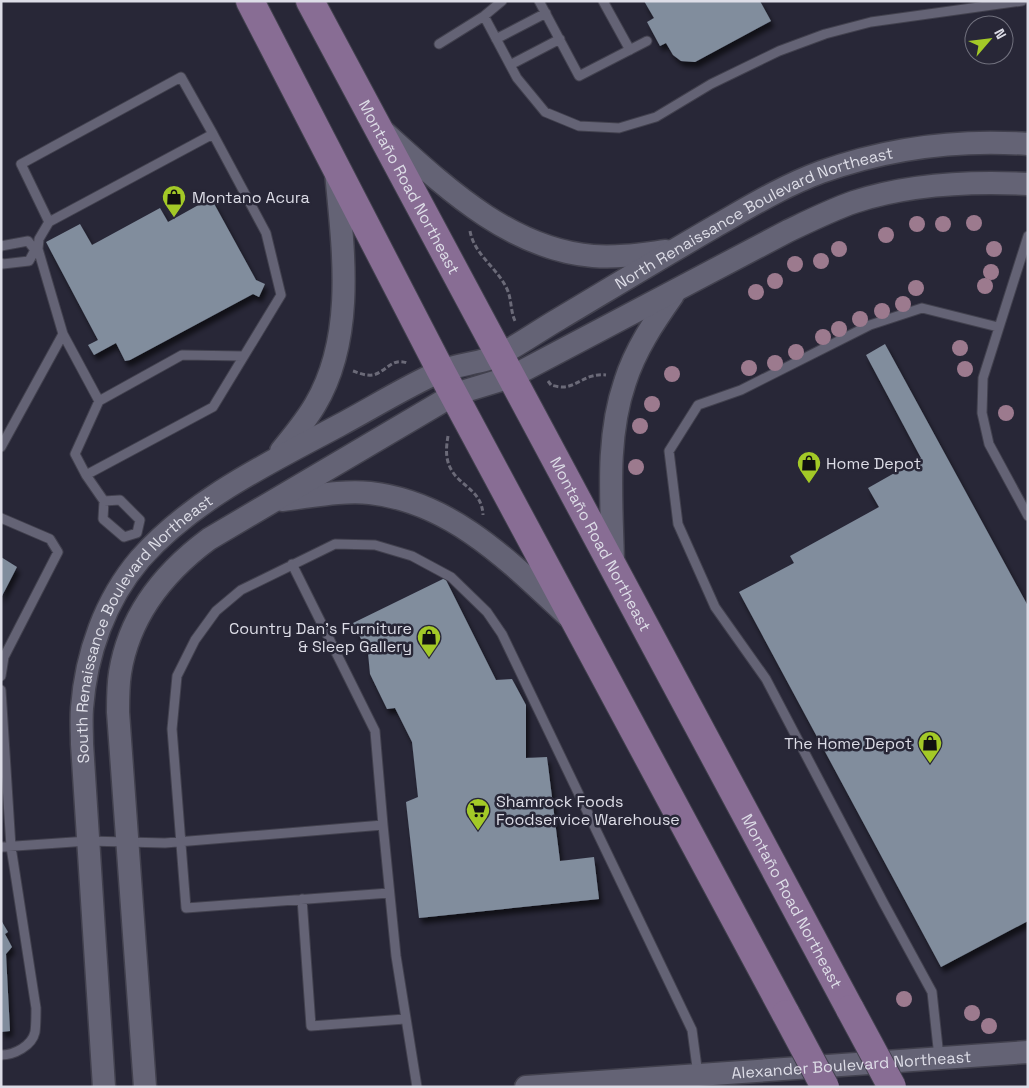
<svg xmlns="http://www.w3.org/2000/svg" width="1029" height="1088" viewBox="0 0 1029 1088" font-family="'Space Grotesk',sans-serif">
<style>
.building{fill:#818d9d;filter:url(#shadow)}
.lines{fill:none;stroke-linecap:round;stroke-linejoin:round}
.service-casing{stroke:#42414e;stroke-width:11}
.tertiary-casing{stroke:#42414e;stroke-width:25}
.primary-casing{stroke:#42414e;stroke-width:30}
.path{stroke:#6b6a78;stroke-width:3;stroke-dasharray:5 2.5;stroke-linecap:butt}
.service{stroke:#646375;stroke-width:9}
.tertiary{stroke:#646375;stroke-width:22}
.primary{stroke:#886d94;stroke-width:28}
.primary-bridge-casing{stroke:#42414e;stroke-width:30;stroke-linecap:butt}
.primary-bridge{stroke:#886d94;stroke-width:28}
.tree{fill:#9c7a8e}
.labels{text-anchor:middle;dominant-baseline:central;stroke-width:5;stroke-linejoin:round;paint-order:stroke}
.street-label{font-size:16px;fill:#dddde7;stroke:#282737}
.poi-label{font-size:16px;fill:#dddde7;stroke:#282737;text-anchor:start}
</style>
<defs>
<filter id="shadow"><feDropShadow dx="3" dy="5.5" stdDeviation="2.5" flood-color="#0009"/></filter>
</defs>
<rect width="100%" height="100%" fill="#282737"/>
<!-- building -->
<path class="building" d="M644,1H760L771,21L695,62L681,61L673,55L666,43L660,46L647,22L654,18Z
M211,198L256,280L265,284L259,297L253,294L130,360L125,361L116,343L94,355L88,345L98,340L46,242L80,224L92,245L160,208L168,222Z
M885,344L1028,606V921L941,967L739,592L794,563L790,556L879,507L868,488L921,458L866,355Z
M1,557L17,567L1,598Z
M445,578L496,680L512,679L526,705V758L547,757L560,861L594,857L599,899L419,918L406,802L418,797L412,742L395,708L387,709L370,674L368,653L353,623Z
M1,920L8,932L5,934L12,947L6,954L10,1031L1,1032Z"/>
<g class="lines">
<!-- service casing -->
<g class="service-casing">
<path id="service" d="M539,1L579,76L647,41
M603,1L630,50
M484,16L517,78L545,112L579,126L619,128L656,117L711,84L779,51L825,34L871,22L1022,1
M496,39L546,13
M439,44L484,16L502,1
M510,65L560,39
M49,222L21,164L181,77L213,134
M1028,236L983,378L982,413L989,444L1028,516
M1,246L28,241L35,250
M1,263L3,264L29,261L35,250
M99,401L182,355L243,356
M1,447L63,334
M86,475L213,407L281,295L266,233L213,134L49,222L39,239L38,249L63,334L99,401L75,454L86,475L104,501L103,519L124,537L137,533
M104,501L120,500L140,520L137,533
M1,518L50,539L58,552L4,657L1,676
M292,564L375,731L383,825
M1,690L11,847L36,1008C36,1016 36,1025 35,1032C32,1046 14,1055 1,1055
M1,847L88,841L165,843L383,825L396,956L417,1087
M389,893L186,908L172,729L177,676L195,640L216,611L241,590L335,544L375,545L412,556L451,577L487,612L502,634L692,1030L698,1075
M302,899L311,1026L405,1019
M939,1057L932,992L883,902L766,679L715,607L678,524L669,451L698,405L741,390L870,325L922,308L998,327"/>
</g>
<!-- tertiary casing -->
<g class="tertiary-casing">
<g id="tertiary">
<path d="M384,132C444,186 509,249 593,256C618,258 642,254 666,251"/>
<path d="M281,451C293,436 305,422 315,405C356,336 343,248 336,172"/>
<path d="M282,500C310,497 341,490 370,493C452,502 510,562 568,616"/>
<path d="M613,565C612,505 605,440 625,382C635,350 654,322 673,295"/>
<path id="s1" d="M104,1087L82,744C82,732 81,720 82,708C86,654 105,600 140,559C193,499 269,463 338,426C372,408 405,387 439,372C459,363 484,364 503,353C522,343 540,330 559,319C611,288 662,257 714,227C749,207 783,186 821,172C888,148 957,139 1028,144"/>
<path d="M145,1087L118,712C118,699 118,686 120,673C129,616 163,573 209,539L455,394L511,377L788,231C809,221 831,210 854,202C909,184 970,181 1028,184"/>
<path id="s2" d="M526,1087L1028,1052"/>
</g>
</g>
<!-- primary casing -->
<g class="primary-casing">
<g id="primary">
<path d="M250,1L441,371L786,1014"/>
<path id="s3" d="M310,1L850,1009"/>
</g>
</g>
<!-- path -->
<path class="path" d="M470,231C474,254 496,267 506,287C512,298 510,310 515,321
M353,371C359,373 366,376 373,375C386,372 392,357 407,363
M548,381L551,385C554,386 559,387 563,387C579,386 585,373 606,375
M448,436C446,448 445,460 452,471C462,487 482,491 483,515"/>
<!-- service -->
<use href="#service" class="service"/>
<!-- tertiary -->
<use href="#tertiary" class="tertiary"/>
<!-- primary -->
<use href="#primary" class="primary"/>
<!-- primary-bridge casing -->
<g class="primary-bridge-casing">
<path id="primary-bridge" d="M850,1009L892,1087
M786,1014L825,1087"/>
</g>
<!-- primary-bridge -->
<use href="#primary-bridge" class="primary-bridge"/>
</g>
<!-- trees -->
<g class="tree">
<circle cx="974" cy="223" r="8"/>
<circle cx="917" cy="224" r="8"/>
<circle cx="943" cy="224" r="8"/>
<circle cx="886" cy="235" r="8"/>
<circle cx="839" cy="249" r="8"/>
<circle cx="994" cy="249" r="8"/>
<circle cx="821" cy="261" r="8"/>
<circle cx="795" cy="264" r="8"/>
<circle cx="991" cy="272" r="8"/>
<circle cx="775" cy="281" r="8"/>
<circle cx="985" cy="286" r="8"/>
<circle cx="916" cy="288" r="8"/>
<circle cx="756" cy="292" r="8"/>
<circle cx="903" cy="304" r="8"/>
<circle cx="882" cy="311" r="8"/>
<circle cx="860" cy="319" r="8"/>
<circle cx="839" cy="329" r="8"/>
<circle cx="823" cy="337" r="8"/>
<circle cx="960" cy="348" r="8"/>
<circle cx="796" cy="352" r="8"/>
<circle cx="775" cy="363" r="8"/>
<circle cx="749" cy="368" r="8"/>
<circle cx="965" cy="369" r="8"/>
<circle cx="672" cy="374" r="8"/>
<circle cx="652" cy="404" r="8"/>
<circle cx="1006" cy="413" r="8"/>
<circle cx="640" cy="426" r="8"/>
<circle cx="636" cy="467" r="8"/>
<circle cx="904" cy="999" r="8"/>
<circle cx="972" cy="1013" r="8"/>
<circle cx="989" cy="1026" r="8"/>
</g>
<!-- icons -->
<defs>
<g id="shop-pin" transform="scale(1.25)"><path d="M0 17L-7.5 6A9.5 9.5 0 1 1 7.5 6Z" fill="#a3c927" stroke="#282737"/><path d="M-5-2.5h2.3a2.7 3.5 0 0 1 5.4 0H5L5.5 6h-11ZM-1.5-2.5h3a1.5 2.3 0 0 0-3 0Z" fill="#111"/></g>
<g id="supermarket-pin" transform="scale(1.25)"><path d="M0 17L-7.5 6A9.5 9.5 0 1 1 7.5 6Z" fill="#a3c927" stroke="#282737"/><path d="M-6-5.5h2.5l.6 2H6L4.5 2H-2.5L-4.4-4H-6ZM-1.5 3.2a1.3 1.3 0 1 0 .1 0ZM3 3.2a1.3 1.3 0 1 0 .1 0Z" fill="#111"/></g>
</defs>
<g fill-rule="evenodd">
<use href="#shop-pin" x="174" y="197"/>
<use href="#shop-pin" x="809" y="463"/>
<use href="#shop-pin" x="429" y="637"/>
<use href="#shop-pin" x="930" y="743"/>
<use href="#supermarket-pin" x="478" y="810"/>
</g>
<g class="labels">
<!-- street labels -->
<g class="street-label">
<text stroke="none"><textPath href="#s3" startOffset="211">Montaño Road Northeast</textPath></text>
<text stroke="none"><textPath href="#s1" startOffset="1250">North Renaissance Boulevard Northeast</textPath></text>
<text stroke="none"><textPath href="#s3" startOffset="616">Montaño Road Northeast</textPath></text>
<text stroke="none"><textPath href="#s1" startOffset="480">South Renaissance Boulevard Northeast</textPath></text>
<text stroke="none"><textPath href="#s3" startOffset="1021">Montaño Road Northeast</textPath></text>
<text stroke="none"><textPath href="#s2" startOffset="326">Alexander Boulevard Northeast</textPath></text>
</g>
<!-- poi labels -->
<g class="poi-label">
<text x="192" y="197">Montano Acura</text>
<text x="826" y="463">Home Depot</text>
<text x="412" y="628" text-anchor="end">Country Dan's Furniture<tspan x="412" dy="18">&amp; Sleep Gallery</tspan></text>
<text x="912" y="743" text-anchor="end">The Home Depot</text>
<text x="496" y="801">Shamrock Foods<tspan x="496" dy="18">Foodservice Warehouse</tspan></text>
</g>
</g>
<!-- border -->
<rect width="1029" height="1088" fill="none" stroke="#dddde7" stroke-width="5"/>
<!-- north arrow -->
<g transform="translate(989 40) rotate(62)"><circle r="24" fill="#282737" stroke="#70707d"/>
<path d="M0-4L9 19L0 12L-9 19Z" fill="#a3c927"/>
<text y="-8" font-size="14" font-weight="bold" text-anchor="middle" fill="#dddde7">N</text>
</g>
</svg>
